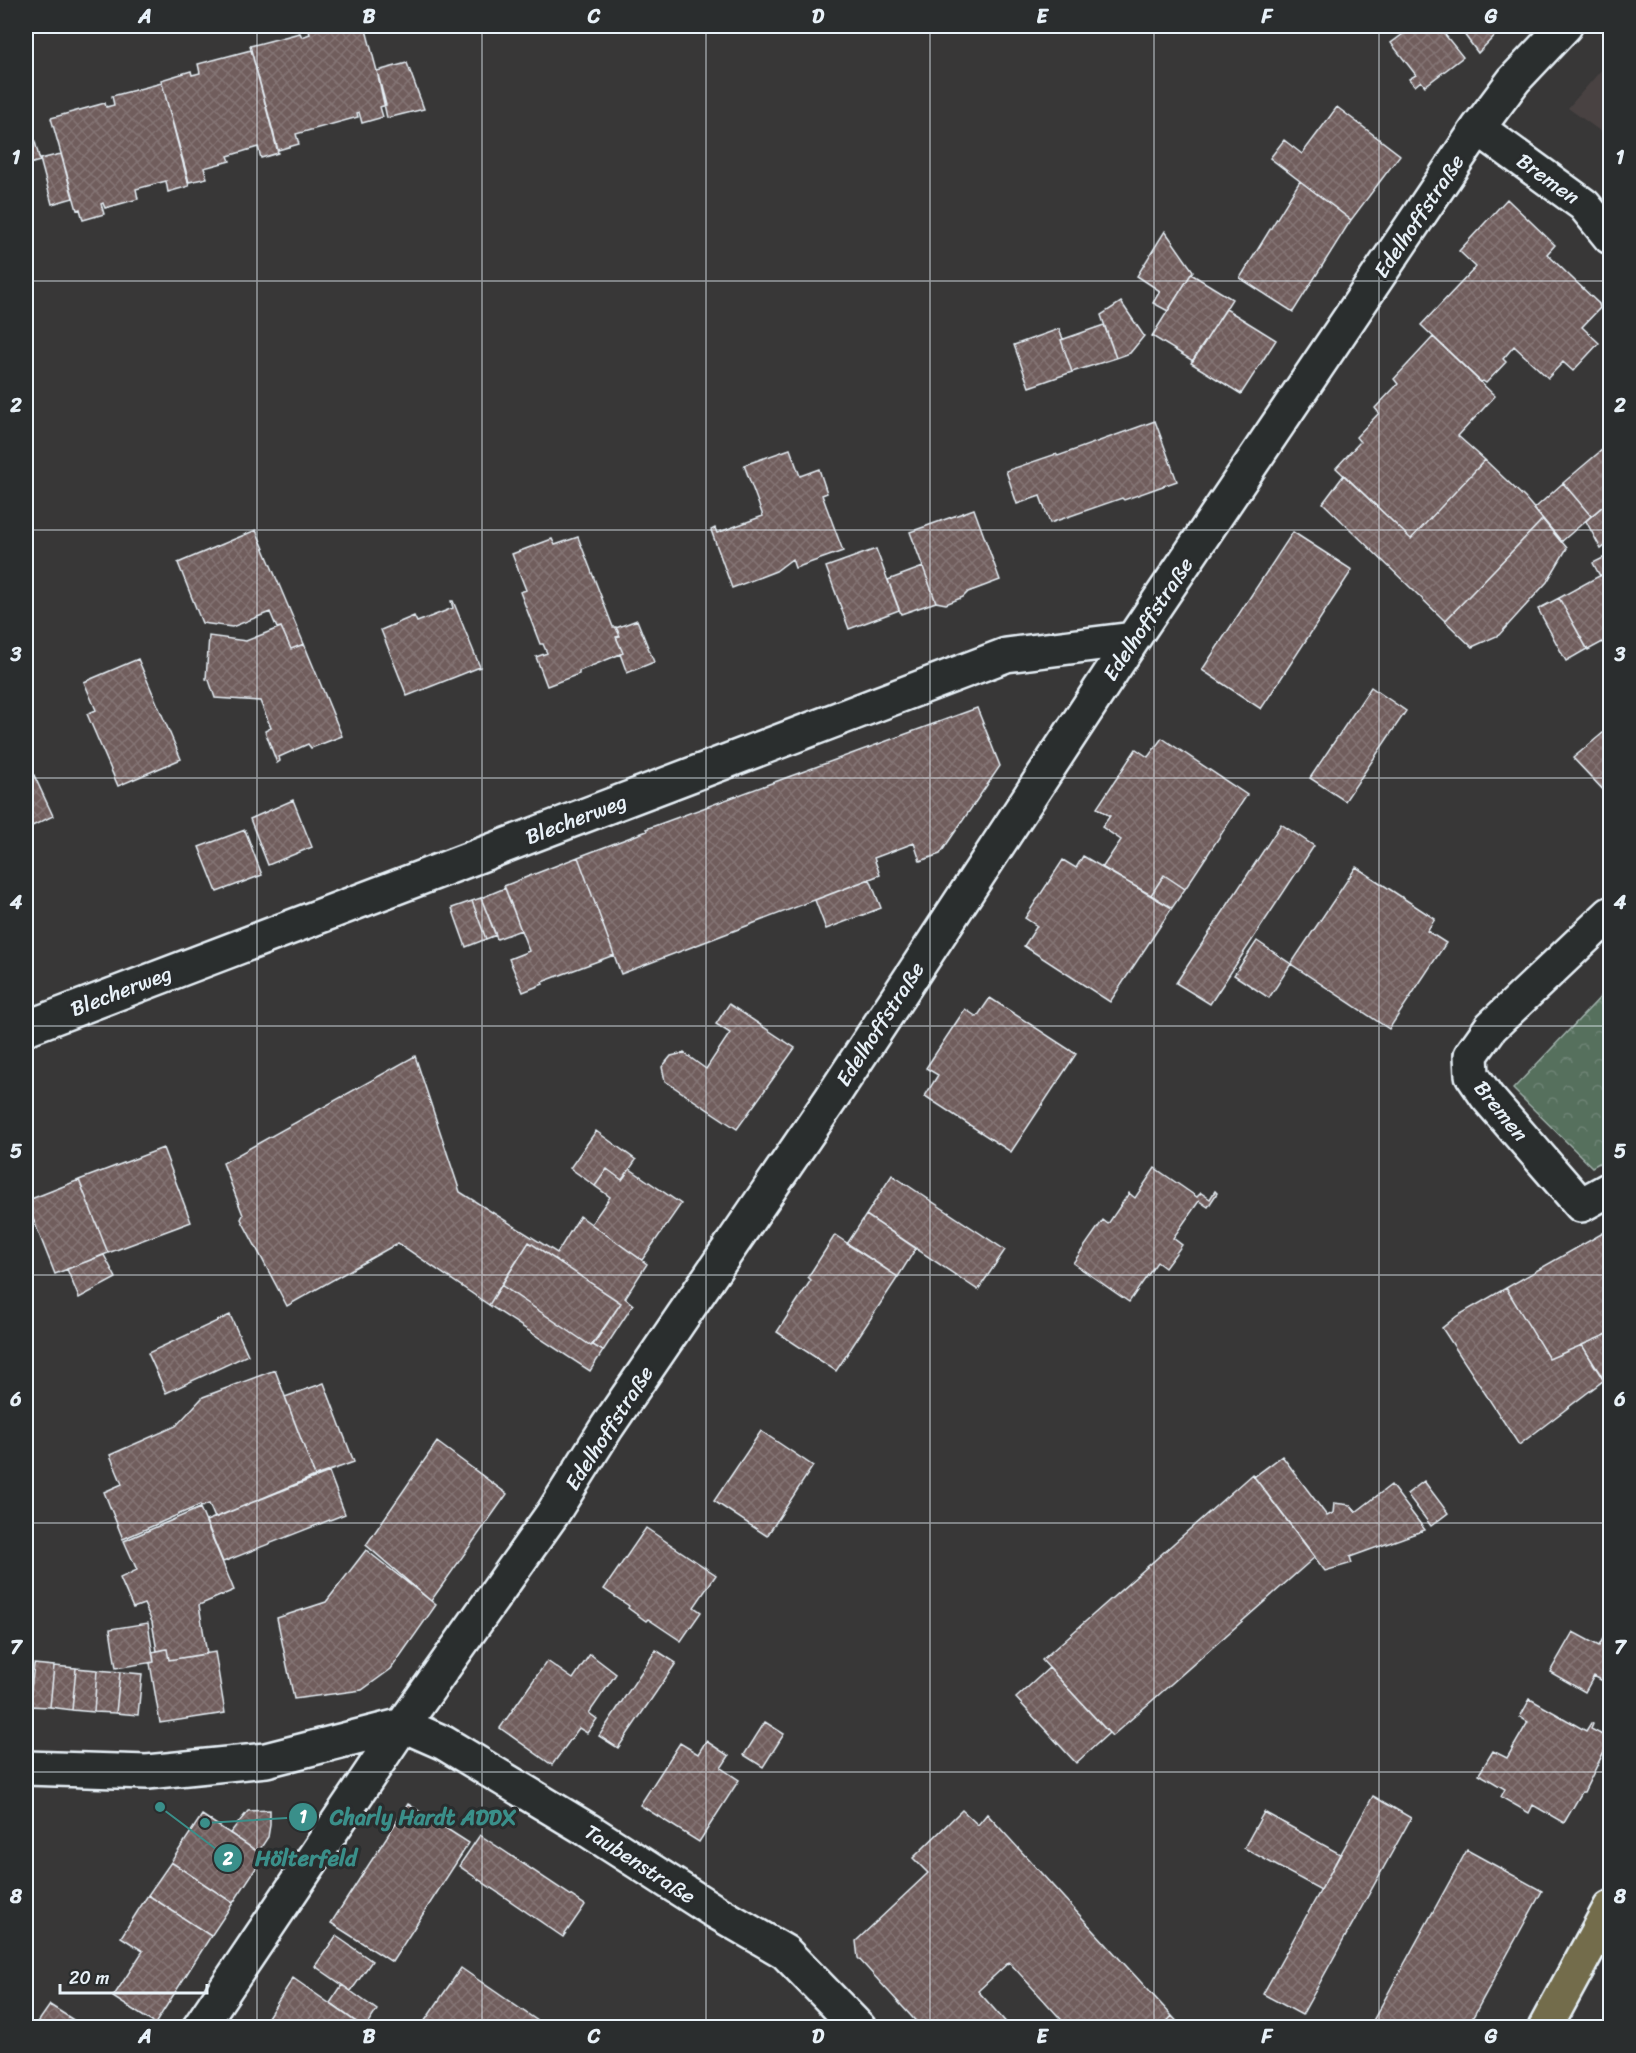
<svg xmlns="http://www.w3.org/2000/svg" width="1636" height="2053" viewBox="0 0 1636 2053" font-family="Sriracha,sans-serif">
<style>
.built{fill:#494242}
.park{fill:url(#park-crowns);stroke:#9fb0aa;stroke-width:1.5}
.building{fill:url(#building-cross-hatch);stroke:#e8f1f8;stroke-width:1.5}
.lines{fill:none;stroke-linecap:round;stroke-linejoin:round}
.minor-casing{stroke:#e8f1f8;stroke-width:38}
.major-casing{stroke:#e8f1f8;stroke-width:38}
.minor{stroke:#2a2d2e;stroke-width:33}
.major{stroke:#736c4b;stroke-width:33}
.grid{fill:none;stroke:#e8f1f8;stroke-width:1.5;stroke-opacity:0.55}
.labels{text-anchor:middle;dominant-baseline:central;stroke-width:6;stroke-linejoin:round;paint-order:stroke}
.street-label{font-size:21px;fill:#e8f1f8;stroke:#2a2d2e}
.leader{fill:none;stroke:#3a8f8a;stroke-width:2}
.callout-dot{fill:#3a8f8a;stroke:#2a2d2e;stroke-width:2}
.mark-label{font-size:18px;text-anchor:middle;font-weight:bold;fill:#fff}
.callout-label{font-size:22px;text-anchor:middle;font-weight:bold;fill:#3a8f8a;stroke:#2a2d2e;stroke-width:6;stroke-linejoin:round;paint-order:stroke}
.neatline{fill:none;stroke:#e8f1f8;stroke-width:2}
.grid-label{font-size:20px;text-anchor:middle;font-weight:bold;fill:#e8f1f8}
</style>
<defs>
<pattern id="park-crowns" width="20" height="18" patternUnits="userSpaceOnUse" patternTransform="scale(1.5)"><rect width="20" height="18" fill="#566f5d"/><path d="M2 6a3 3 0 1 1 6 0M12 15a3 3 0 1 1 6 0" fill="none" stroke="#6e8475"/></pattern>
<pattern id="building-cross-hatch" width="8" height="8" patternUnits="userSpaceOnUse" patternTransform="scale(1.5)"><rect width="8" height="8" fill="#705d5c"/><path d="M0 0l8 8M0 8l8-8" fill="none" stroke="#847574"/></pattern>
</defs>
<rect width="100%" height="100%" fill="#383737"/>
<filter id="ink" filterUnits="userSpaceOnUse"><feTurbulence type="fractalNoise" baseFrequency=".0167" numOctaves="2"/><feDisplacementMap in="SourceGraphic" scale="12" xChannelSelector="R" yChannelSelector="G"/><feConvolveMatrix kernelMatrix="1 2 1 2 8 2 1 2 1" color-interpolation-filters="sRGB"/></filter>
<g filter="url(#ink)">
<!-- built -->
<path class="built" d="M1610,60V138L1568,108Z"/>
<!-- park -->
<path class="park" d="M1610,987V1157L1592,1167L1513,1089Z"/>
<!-- building -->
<path class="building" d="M308,26H365L386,105L380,107L383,117L362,123L359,112L357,113L358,117L296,134L299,144L278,150L250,46L300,33L302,37L310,34Z
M1414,26H1438L1463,57L1425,86L1421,81L1415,86L1409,79L1416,75L1391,43Z
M1458,26H1504L1478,53Z
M251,50L278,153L261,158L258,147L228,156L230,161L204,168L207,178L189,182L161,80L191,71L192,75L200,73L198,64Z
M407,63L424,109L387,118L377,71Z
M162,83L189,186L168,192L166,181L136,189L138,199L105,208L103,203L101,204L104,214L83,220L80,209L77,210L51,118L105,103L106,107L114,105L112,96Z
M26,107L40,161L26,165Z
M1337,107L1400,155L1351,220L1270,158L1284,140L1302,154Z
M61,154L73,198L52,204L40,159Z
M27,174L32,194L26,196V175Z
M1300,181L1351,220L1293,312L1240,278Z
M1507,199L1555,245L1547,254L1599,304L1600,308L1582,327L1599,343L1573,371L1563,362L1548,378L1514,346L1503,359L1506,362L1486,383L1483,381L1481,382L1421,325L1476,267L1459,251Z
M1165,231L1193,271L1168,311L1153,303L1160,291L1137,276Z
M1191,274L1232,299L1193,361L1152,336Z
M1121,302L1144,336L1130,353L1116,358L1101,315Z
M1226,309L1276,340L1241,394L1191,363Z
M1104,325L1116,358L1072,372L1061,340Z
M1059,329L1063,339L1061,340L1072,372L1029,387L1014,345Z
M1433,337L1495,396L1458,436L1485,460L1411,539L1336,468L1360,442L1356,437L1379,413L1375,408L1398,384L1394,379Z
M1155,421L1177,481L1124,500L1122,498L1050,523L1040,496L1017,504L1006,471L1056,454L1058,456Z
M1610,443V500L1591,516L1563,483Z
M790,449L800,476L819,469L827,493L822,495L843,551L795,568L792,559L776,571L732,588L711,530L715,528L717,533L763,516L744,465Z
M1485,460L1525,498L1543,519L1445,621L1323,503L1344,475L1411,539Z
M1563,483L1591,516L1561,542L1534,509Z
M1610,500V542L1601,549L1586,521Z
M974,509L1000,580L968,592L963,597L946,604L936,602L910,532Z
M1543,519L1567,548L1547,582L1499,635L1472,647L1445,621Z
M256,530L304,644L291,649L281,627L277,628L270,612L232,627L202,623L178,563Z
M1293,532L1352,570L1261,709L1202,670Z
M578,537L613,627H616L620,636L616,637L623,653L579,671V674L547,686L536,657L547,653L543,644H540L520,592L526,590L512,554L552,539L555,545Z
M876,549L899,610L849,629L826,567Z
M1605,557L1610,570L1600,576L1593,563Z
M923,567L936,602L901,614L888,580Z
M1610,570V638L1588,650L1559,598Z
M1559,598L1587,649L1566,661L1538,609Z
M451,601H453L480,667L407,696L381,630L414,616L417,622L453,608Z
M637,620L654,662L627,673L620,654L623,653L616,637L620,636L616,628Z
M281,627L291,649L304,644L342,736L311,748L308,744L279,757L280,761L277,763L265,731L271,728L260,701L215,698L209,680L206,679L209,636L246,641Z
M138,659L181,759L118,786L87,714L96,710L84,682Z
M1371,687L1406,711L1345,801L1310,778Z
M977,708L1000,766L940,854L920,861L914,843L874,858L880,875L621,974L578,857L647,831L646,829Z
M1610,727V797L1573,758Z
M1162,738L1247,795L1185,889L1164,875L1151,895L1102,868L1121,840L1102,827L1110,816L1097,808L1136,749L1148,757Z
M26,758L53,816L26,829Z
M293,800L312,847L268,865L250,819Z
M1281,824L1314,846L1210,1004L1176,983Z
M245,830L262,875L217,892L199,847Z
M1083,856L1172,908L1110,1002L1024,946L1037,926L1025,918L1063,860L1076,868Z
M578,857L614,955L542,982L543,984L523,992L509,959L529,951L504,886Z
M1356,867L1435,919L1427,931L1446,943L1389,1029L1291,964Z
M1164,875L1185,889L1172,908L1151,895Z
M870,879L881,908L826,929L815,900Z
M505,888L521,930L497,939L481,898Z
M481,898L496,935L486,939L472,901Z
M472,901L486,939L466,947L452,908Z
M1257,941L1291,964L1269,998L1234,975Z
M990,998L1076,1054L1011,1152L925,1096L938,1075L926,1068L965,1009L977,1017Z
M729,1004L795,1048L737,1129L665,1081L662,1067L671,1056L684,1053L706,1069L730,1033L716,1024Z
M415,1056L460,1192L557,1253L580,1216L647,1264L625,1298L633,1305L603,1351L593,1345L621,1303L529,1242L489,1305L398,1243L287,1306L241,1219L243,1215L223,1163Z
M596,1131L636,1160L622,1180L607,1169L595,1186L570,1168Z
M163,1148L191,1222L108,1253L79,1180Z
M1155,1168L1197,1197L1201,1193L1210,1199L1215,1191L1217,1193L1208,1207L1199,1201L1173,1238L1182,1245L1165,1268L1157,1262L1129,1302L1073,1263L1103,1220L1108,1224L1129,1193L1135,1198Z
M607,1169L622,1180L630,1169L681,1204L642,1260L591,1224L610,1197L595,1186Z
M892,1175L1005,1250L978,1290L866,1215Z
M79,1180L108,1253L55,1274L26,1201Z
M866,1215L916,1248L898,1277L847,1244Z
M1610,1229V1333L1549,1359L1506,1288Z
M835,1235L898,1277L836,1371L777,1332L811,1280L808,1277Z
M529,1242L621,1303L591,1346L501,1285Z
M104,1255L116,1278L79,1298L67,1269Z
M501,1285L591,1346L593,1345L603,1351L590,1371L489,1305Z
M1506,1288L1549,1359L1582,1345L1604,1380L1519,1445L1442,1328L1457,1316Z
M230,1315L248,1355L166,1393L148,1353Z
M1610,1333V1391L1582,1345Z
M275,1370L315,1476L215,1518L209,1504L201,1507L200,1505L123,1539L104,1492L122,1484L110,1455L176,1426L203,1397Z
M324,1383L354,1462L315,1476L285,1397Z
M761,1431L813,1466L767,1536L714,1501Z
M437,1442L507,1494L431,1601L366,1545Z
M1282,1456L1327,1516L1333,1513L1334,1503L1351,1505L1356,1512L1391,1485L1425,1530L1350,1557L1352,1563L1325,1571L1254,1477Z
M329,1472L345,1514L223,1562L206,1521Z
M1252,1474L1315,1557L1112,1736L1042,1660Z
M1424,1481L1448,1513L1431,1526L1407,1494Z
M200,1508L234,1590L199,1605L207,1654L169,1660L167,1649L157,1651L152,1622L144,1604L133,1608L120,1578L137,1570L124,1541Z
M646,1528L716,1575L694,1607L701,1612L681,1641L648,1619L646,1621L628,1608L629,1606L604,1589Z
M366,1550L436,1605L391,1669L362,1690L294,1699L277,1618L326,1602Z
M148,1623L154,1662L116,1668L110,1629Z
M1610,1625V1685L1594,1676L1585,1692L1550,1672L1573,1632L1599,1646Z
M167,1649L169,1660L215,1652L225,1713L160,1723L150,1663L154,1662L152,1652Z
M656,1650L676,1663L618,1748L599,1736Z
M590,1654L616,1674L589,1713L597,1719L587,1733L579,1728L552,1765L500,1728L547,1661L573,1679Z
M34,1664L54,1666L50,1707L29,1706Z
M54,1666L76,1668L72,1710L50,1707Z
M76,1668L97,1670L94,1712L72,1710Z
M1049,1668L1109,1733L1076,1763L1016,1698Z
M97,1670L120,1672L116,1713L94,1712Z
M120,1672L142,1674L138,1715L116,1713Z
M1530,1699L1586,1731L1591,1723L1593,1724L1591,1729L1610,1739L1584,1792H1582L1564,1823L1533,1805L1529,1813L1501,1797L1505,1789L1479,1774L1493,1751L1507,1758L1528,1722L1520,1717Z
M765,1722L784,1734L763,1767L744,1755Z
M706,1741L729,1756L721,1768L739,1780L699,1842L640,1805L680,1743L698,1754Z
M1373,1796L1411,1818L1302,2015L1263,1994Z
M408,1804L469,1843L392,1962L331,1923Z
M270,1810V1825L268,1837L258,1852L230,1833L248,1811Z
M962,1810L978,1825L987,1814L1172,2016L1161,2028H1069L1009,1962L978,1991L1011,2028H922L858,1958L856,1941L928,1873L913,1858Z
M1264,1812L1340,1854L1321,1890L1244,1848Z
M202,1815L264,1856L233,1903L171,1862Z
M480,1835L585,1905L563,1937L459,1866Z
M1467,1850L1542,1891L1467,2028H1369Z
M171,1862L233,1903L211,1936L148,1895Z
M148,1895L211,1936L155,2024L113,1997L143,1951L121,1937Z
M336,1936L372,1961L351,1991L315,1966Z
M461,1968L548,2028H420Z
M293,1978L356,2022L352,2028H261Z
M342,1985L377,2010L365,2028L330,2003Z
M50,2005L86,2028H34Z
M1172,2016L1183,2028H1161Z"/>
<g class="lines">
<!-- minor casing -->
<g class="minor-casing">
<path id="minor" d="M1478,128L1584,205L1610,237
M1610,914L1491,1027L1471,1055L1472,1075L1487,1097L1581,1205L1610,1189
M26,1028L1006,655L1133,639
M403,1725L444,1743L588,1830L711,1909L785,1952L859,2028
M26,1768L147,1772L266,1760L403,1725
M199,2028L403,1725L553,1513L607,1427L831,1099L1133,639L1478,128L1514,80L1565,26"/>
</g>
<!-- major casing -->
<g class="major-casing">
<path id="major" d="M1545,2028L1610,1908"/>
</g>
<!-- minor -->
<use href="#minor" class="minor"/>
<!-- major -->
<use href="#major" class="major"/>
</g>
</g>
<!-- grid -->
<path class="grid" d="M257,26V2028M482,26V2028M706,26V2028M930,26V2028M1154,26V2028M1379,26V2028M26,281H1610M26,530H1610M26,778H1610M26,1026H1610M26,1275H1610M26,1523H1610M26,1772H1610"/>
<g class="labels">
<!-- street labels -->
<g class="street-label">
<text transform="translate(1548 179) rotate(36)">Bremen</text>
<text transform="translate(1419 216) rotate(-56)">Edelhoffstraße</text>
<text transform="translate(1148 619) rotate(-56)">Edelhoffstraße</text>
<text transform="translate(576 819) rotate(-21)">Blecherweg</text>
<text transform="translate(121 991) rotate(-21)">Blecherweg</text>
<text transform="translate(880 1024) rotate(-57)">Edelhoffstraße</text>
<text transform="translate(1501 1111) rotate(51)">Bremen</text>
<text transform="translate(609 1428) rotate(-57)">Edelhoffstraße</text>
<text transform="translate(640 1864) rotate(33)">Taubenstraße</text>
</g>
</g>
<!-- callouts -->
<path class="leader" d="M205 1823L303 1817M160 1807L228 1858"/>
<g class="callout-dot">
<circle cx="205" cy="1823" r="6"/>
<circle cx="160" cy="1807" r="6"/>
<circle cx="303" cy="1817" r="15"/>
<circle cx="228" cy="1858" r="15"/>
</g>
<g class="mark-label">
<text x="303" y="1823">1</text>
<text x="228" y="1865">2</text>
</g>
<g class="callout-label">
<text x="423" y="1825">Charly Hardt ADDX</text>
<text x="306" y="1866">Hölterfeld</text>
</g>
<!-- margin -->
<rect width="1636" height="2053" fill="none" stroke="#2a2d2e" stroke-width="66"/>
<!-- scale -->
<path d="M60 1984v9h147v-9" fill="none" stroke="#e8f1f8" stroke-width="3"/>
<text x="69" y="1984" font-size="18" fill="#e8f1f8" stroke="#2a2d2e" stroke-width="4.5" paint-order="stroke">20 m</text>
<rect x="33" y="33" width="1570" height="1987" class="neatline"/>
<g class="grid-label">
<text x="145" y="23">A</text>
<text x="369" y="23">B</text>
<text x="594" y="23">C</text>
<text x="818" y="23">D</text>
<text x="1042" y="23">E</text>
<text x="1267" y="23">F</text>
<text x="1491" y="23">G</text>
<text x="16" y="164">1</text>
<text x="1620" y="164">1</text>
<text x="16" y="412">2</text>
<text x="1620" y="412">2</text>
<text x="16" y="661">3</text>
<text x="1620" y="661">3</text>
<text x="16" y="909">4</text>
<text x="1620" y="909">4</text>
<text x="16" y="1158">5</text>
<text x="1620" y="1158">5</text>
<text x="16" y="1406">6</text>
<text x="1620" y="1406">6</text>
<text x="16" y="1654">7</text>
<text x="1620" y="1654">7</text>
<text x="16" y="1903">8</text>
<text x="1620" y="1903">8</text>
<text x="145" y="2043">A</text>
<text x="369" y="2043">B</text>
<text x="594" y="2043">C</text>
<text x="818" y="2043">D</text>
<text x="1042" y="2043">E</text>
<text x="1267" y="2043">F</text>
<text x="1491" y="2043">G</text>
</g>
</svg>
